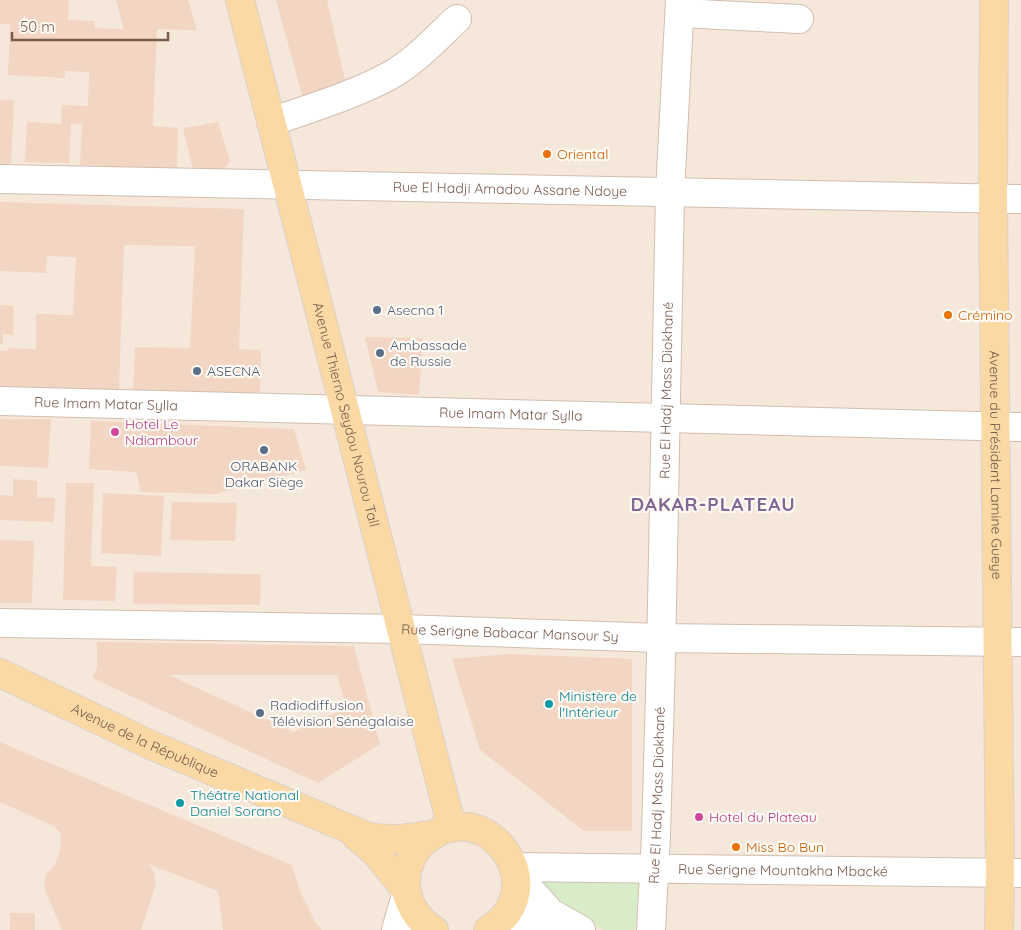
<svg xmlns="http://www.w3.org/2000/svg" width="1021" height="930" viewBox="0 0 1021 930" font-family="Quicksand,sans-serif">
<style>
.residential{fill:#f5e8da}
.green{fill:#d8ecc9}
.building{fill:#f3d5c3;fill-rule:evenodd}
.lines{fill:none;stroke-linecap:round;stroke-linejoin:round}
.minor-casing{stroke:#d1beb0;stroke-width:30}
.major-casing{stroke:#dad1cd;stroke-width:30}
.minor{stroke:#fff;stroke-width:28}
.major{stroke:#fbd9a5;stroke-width:28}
.food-dot{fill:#e8710a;stroke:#fffaf3;stroke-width:2}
.service-dot{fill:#5c6f8a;stroke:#fffaf3;stroke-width:2}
.hotel-dot{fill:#d1479c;stroke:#fffaf3;stroke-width:2}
.culture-dot{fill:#0f9aa8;stroke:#fffaf3;stroke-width:2}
.labels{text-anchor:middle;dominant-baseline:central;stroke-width:4.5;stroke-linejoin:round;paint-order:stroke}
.food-label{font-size:14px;fill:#c56008;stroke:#fffaf3;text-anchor:start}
.street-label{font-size:14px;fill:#7a5c4d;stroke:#fffaf3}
.service-label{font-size:14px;fill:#4e5e75;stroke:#fffaf3;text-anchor:start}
.hotel-label{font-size:14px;fill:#b23c85;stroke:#fffaf3;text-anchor:start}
.culture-label{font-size:14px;fill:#0d838f;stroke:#fffaf3;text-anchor:start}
.district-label{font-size:19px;font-weight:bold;letter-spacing:1px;fill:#846695;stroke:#fffaf3}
</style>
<rect width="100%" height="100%" fill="#fdf6ec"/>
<!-- residential -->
<path class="residential" d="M0,0H1021V930H0Z"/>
<!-- green -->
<path class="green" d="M642,876L635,930H604L569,914L548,898L537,877Z"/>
<!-- building -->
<path class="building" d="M0,0H69L68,20L95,21V28L124,29L116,0H188L197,30L157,29L153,126L178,128L177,170L80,165L82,124H71L69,163L25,162L27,122L61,124L62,105L88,106L89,72L65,71V78L8,75L10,24H0Z
M276,0H327L346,85L303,99Z
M0,100H14L11,165H0Z
M218,122L230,161L223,171L193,170L183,128Z
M0,202L244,209L239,349L261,350L260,396L133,392L135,347L190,348L195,246L124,245L119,390L0,389V351H8V348L36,349V314L73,315L76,257L47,256L46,273L0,271Z
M0,305L14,306L13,335L3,334V344H0Z
M365,337L423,338L419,395L378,392Z
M0,419H51L48,468L0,466Z
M91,421L294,429L306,470L216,494L141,492L136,472L89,469Z
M13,479L37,481V497L55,498L54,522L0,520V495L13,496Z
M66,483H94L91,566L117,567L115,601L63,600Z
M103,493L164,496L161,556L101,553Z
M172,502L237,503L235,541L170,540Z
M0,540L34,541L32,603H0Z
M134,572L261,574L260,605L133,604Z
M97,642L354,646L380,744L318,783L92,678L97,668ZM169,675H337L347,709L316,720L294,732Z
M509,654L632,659V831H584L480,750L452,659Z
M0,742L292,865L300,891L316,923L322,930H223L218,891L148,864L154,872L156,884L141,930H62L44,887L46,875L54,866L60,851L61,834L54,826L0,802Z
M10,913H35V930H10Z"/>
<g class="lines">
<!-- minor casing -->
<g class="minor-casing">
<g id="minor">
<path d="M680,13L799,19"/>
<path d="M271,122C310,108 352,96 389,76C415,62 436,38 457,19"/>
<path id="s1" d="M0,179L1021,199"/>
<path id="s2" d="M0,401L1021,427"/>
<path id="s3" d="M0,623L401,629L661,638L1021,642"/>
<path id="s4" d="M514,867L1021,873"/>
<path d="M516,874L551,913L581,930"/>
<path d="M500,921C525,919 541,920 565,927"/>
<path d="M396,930L407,891"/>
<path id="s5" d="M651,930L656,836L661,657L670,193L680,0"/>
</g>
</g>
<!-- major casing -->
<g class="major-casing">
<g id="major">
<path id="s6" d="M240,0L452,828"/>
<path id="s7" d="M994,0L993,199L1000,872L999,930"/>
<path id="s8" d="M0,673L151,745L366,836C392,842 410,838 435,834"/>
<path d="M355,835L375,852L407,891"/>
<path d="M434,930C417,920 405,901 406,880C407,864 414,850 426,840C485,791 557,888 488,930"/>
</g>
</g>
<!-- minor -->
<use href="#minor" class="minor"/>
<!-- major -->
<use href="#major" class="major"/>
</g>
<!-- markers -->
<g class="food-dot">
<circle cx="547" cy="154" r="5"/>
<circle cx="948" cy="315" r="5"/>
<circle cx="736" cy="847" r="5"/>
</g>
<g class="service-dot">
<circle cx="377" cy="310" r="5"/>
<circle cx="380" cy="353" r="5"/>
<circle cx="197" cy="371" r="5"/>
<circle cx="264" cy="450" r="5"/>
<circle cx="260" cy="713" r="5"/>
</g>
<g class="hotel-dot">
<circle cx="115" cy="432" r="5"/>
<circle cx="699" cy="817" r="5"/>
</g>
<g class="culture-dot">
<circle cx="549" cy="704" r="5"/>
<circle cx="180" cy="803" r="5"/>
</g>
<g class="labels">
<!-- food labels -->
<g class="food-label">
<text x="557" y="154">Oriental</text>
<text x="958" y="315">Crémino</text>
<text x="746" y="847">Miss Bo Bun</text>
</g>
<!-- street labels -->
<g class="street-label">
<text stroke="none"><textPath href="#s1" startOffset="510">Rue El Hadji Amadou Assane Ndoye</textPath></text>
<text stroke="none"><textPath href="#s5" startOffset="540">Rue El Hadj Mass Diokhané</textPath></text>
<text stroke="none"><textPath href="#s2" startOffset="106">Rue Imam Matar Sylla</textPath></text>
<text stroke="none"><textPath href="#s6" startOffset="428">Avenue Thierno Seydou Nourou Tall</textPath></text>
<text stroke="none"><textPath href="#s2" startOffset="511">Rue Imam Matar Sylla</textPath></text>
<text stroke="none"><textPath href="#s7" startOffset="465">Avenue du Président Lamine Gueye</textPath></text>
<text stroke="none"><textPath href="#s3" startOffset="510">Rue Serigne Babacar Mansour Sy</textPath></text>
<text stroke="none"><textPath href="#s8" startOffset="160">Avenue de la République</textPath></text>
<text stroke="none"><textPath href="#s5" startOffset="135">Rue El Hadj Mass Diokhané</textPath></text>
<text stroke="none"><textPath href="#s4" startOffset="269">Rue Serigne Mountakha Mbacké</textPath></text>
</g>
<!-- service labels -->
<g class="service-label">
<text x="387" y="310">Asecna 1</text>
<text x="390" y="345">Ambassade<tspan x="390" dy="16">de Russie</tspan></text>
<text x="207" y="371">ASECNA</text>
<text x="264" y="466" text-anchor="middle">ORABANK<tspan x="264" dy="16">Dakar Siège</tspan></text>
<text x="270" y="705">Radiodiffusion<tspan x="270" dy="16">Télévision Sénégalaise</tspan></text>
</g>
<!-- hotel labels -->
<g class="hotel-label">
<text x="125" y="424">Hotel Le<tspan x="125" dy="16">Ndiambour</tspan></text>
<text x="709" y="817">Hotel du Plateau</text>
</g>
<!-- culture labels -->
<g class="culture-label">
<text x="559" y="696">Ministère de<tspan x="559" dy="16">l'Intérieur</tspan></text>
<text x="190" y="795">Théâtre National<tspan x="190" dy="16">Daniel Sorano</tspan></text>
</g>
<!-- district labels -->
<g class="district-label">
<text x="713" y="504">DAKAR-PLATEAU</text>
</g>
</g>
<!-- scale -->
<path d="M12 32v8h156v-8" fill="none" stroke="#7a5c4d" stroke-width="2.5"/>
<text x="20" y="32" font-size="15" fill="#7a5c4d" stroke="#fffaf3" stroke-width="4" paint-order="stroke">50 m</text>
</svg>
